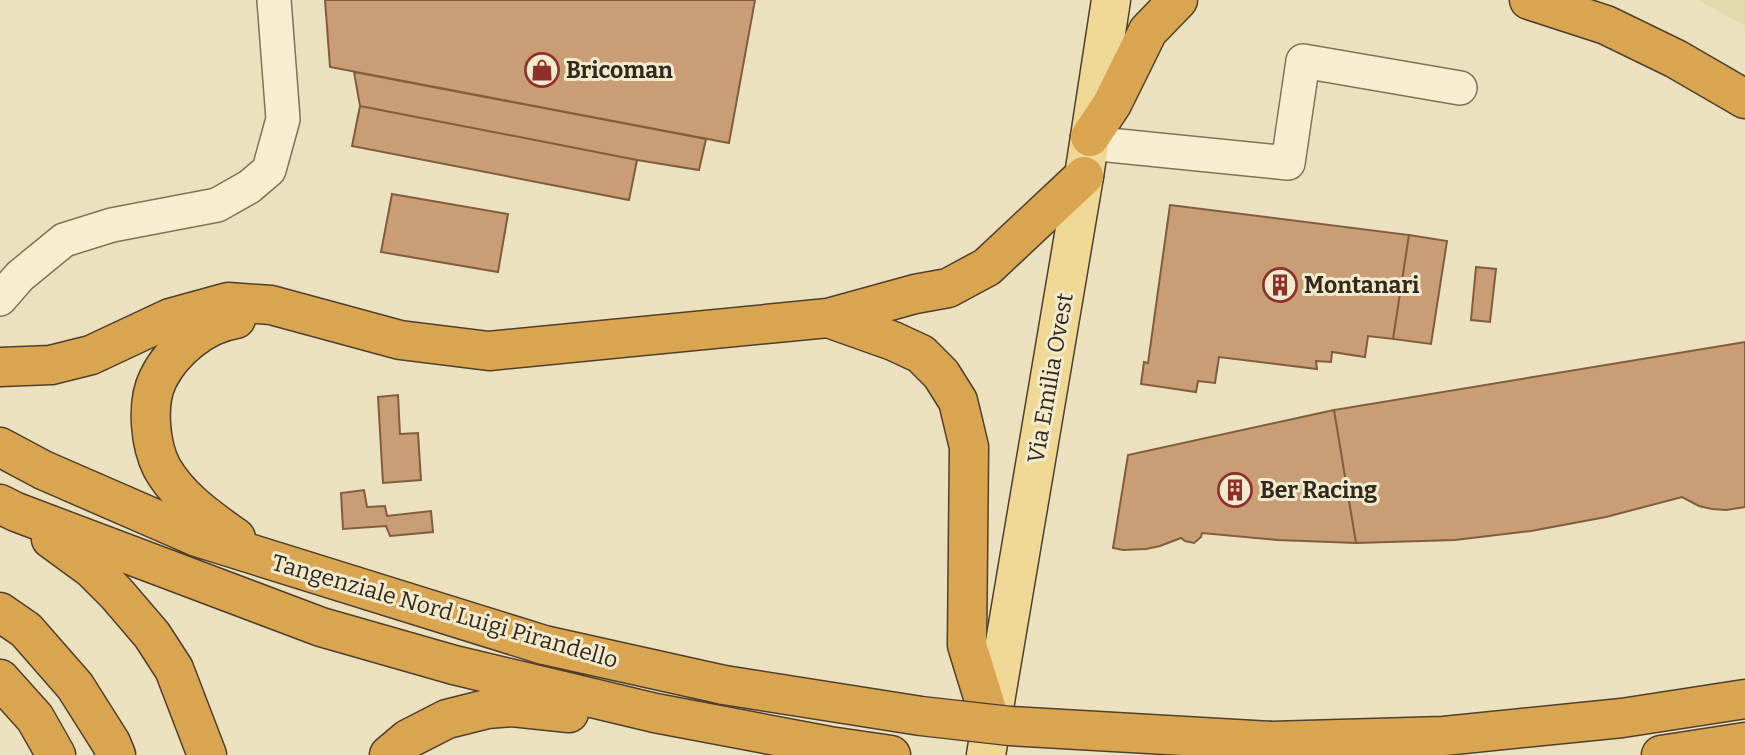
<svg xmlns="http://www.w3.org/2000/svg" width="1745" height="755" viewBox="0 0 1745 755" font-family="Bitter,serif">
<style>
.farmland{fill:#e1dbac}
.building{fill:#c99d75;stroke:#815d3e;stroke-width:2}
.lines{fill:none;stroke-linecap:round;stroke-linejoin:round}
.minor-casing{stroke:#837157;stroke-width:36}
.major-casing{stroke:#503f2c;stroke-width:41}
.highway-casing{stroke:#503f2c;stroke-width:41}
.minor{stroke:#f7eed0;stroke-width:33}
.major{stroke:#efd896;stroke-width:38}
.highway{stroke:#daa550;stroke-width:38}
.highway-bridge-casing{stroke:#503f2c;stroke-width:41;stroke-linecap:butt}
.highway-bridge{stroke:#daa550;stroke-width:38}
.labels{text-anchor:middle;dominant-baseline:central;stroke-width:6;stroke-linejoin:round;paint-order:stroke}
.poi-label{font-size:23px;font-weight:bold;fill:#33281c;stroke:#f3ebcd;text-anchor:start}
.street-label{font-size:23px;fill:#33281c;stroke:#f3ebcd}
</style>
<rect width="100%" height="100%" fill="#ebe1be"/>
<!-- farmland -->
<path class="farmland" d="M1698,0H1745V26Z"/>
<!-- building -->
<path class="building" d="M325,0H755L729,143L330,67Z
M354,72L706,139L699,170L637,160L360,106Z
M360,106L637,160L629,200L352,146Z
M392,194L508,214L498,272L381,252Z
M1170,205L1409,235L1393,339L1368,336L1365,357L1332,352L1331,362L1316,361L1317,369L1219,357L1215,383L1198,381L1196,392L1141,384L1144,362L1148,363Z
M1409,235L1447,241L1431,344L1393,339Z
M1476,267L1496,269L1490,322L1471,320Z
M1745,342V507L1726,510L1712,509L1699,506L1682,497L1606,517L1531,531L1455,540L1356,543L1334,410Z
M398,395L400,434L418,433L421,480L383,483L378,397Z
M1334,410L1356,543L1277,540L1202,533L1201,537L1194,543L1185,541L1181,538L1160,546L1146,549L1123,550L1113,548L1128,455Z
M364,490L367,507L385,506L387,516L431,511L433,532L390,536L386,526L343,529L341,493Z"/>
<g class="lines">
<!-- minor casing -->
<g class="minor-casing">
<path id="minor" d="M1089,143L1288,163L1303,61L1460,88
M0,299L20,276L64,240L112,225L217,205L249,187L269,170L283,119L274,0"/>
</g>
<!-- major casing -->
<g class="major-casing">
<path id="major" d="M986,755L1084,176L1111,0"/>
</g>
<!-- highway casing -->
<g class="highway-casing">
<path id="highway" d="M1529,0L1606,25L1676,59L1745,99
M1090,137L1112,104L1148,31L1178,0
M828,318L893,341L921,354L941,374L958,401L969,447L967,645L991,723
M0,367L51,365L91,355L170,318L228,302L271,305L400,340L489,351L828,318L915,294L948,288L987,267L1084,176
M0,447L43,470L197,537L544,645L724,685
M0,504L16,512L321,627L454,665L655,713L829,746L891,755
M236,538C208,518 179,498 162,468C150,445 146,403 158,379C172,350 204,324 236,319
M51,539L92,569L116,593L152,635L174,669L207,755
M0,612L26,630L75,686L111,743L116,755
M0,679L35,718L56,755
M1271,741L1444,736L1622,718L1745,699
M389,755L408,739L447,719L487,709L512,707L569,713
M1661,755L1745,742"/>
</g>
<!-- minor -->
<use href="#minor" class="minor"/>
<!-- major -->
<use href="#major" class="major"/>
<!-- highway -->
<use href="#highway" class="highway"/>
<!-- highway-bridge casing -->
<g class="highway-bridge-casing">
<path id="highway-bridge" d="M724,685L921,716L1010,726L1271,741"/>
</g>
<!-- highway-bridge -->
<use href="#highway-bridge" class="highway-bridge"/>
</g>
<!-- icons -->
<defs>
<g id="shop-ring" transform="scale(1.75)"><circle r="9.5" fill="#f3ebcd" stroke="#8f2f2a" stroke-width="1.5"/><path d="M-5-2.5h2.3a2.7 3.5 0 0 1 5.4 0H5L5.5 6h-11ZM-1.5-2.5h3a1.5 2.3 0 0 0-3 0Z" fill="#8f2f2a"/></g>
<g id="building-ring" transform="scale(1.75)"><circle r="9.5" fill="#f3ebcd" stroke="#8f2f2a" stroke-width="1.5"/><path d="M-4-6H4V6H1V3H-1V6H-4ZM-2.5-4.3h1.7v1.8h-1.7ZM.8-4.3h1.7v1.8H.8ZM-2.5-1h1.7V.8h-1.7ZM.8-1h1.7V.8H.8Z" fill="#8f2f2a"/></g>
</defs>
<g fill-rule="evenodd">
<use href="#shop-ring" x="542" y="70"/>
<use href="#building-ring" x="1280" y="285"/>
<use href="#building-ring" x="1235" y="490"/>
</g>
<g class="labels">
<!-- poi labels -->
<g class="poi-label">
<text x="566" y="70">Bricoman</text>
<text x="1304" y="285">Montanari</text>
<text x="1260" y="490">Ber Racing</text>
</g>
<!-- street labels -->
<g class="street-label">
<text transform="translate(1050 378) rotate(-80)">Via Emilia Ovest</text>
<text transform="translate(445 611) rotate(16)">Tangenziale Nord Luigi Pirandello</text>
</g>
</g>
</svg>
